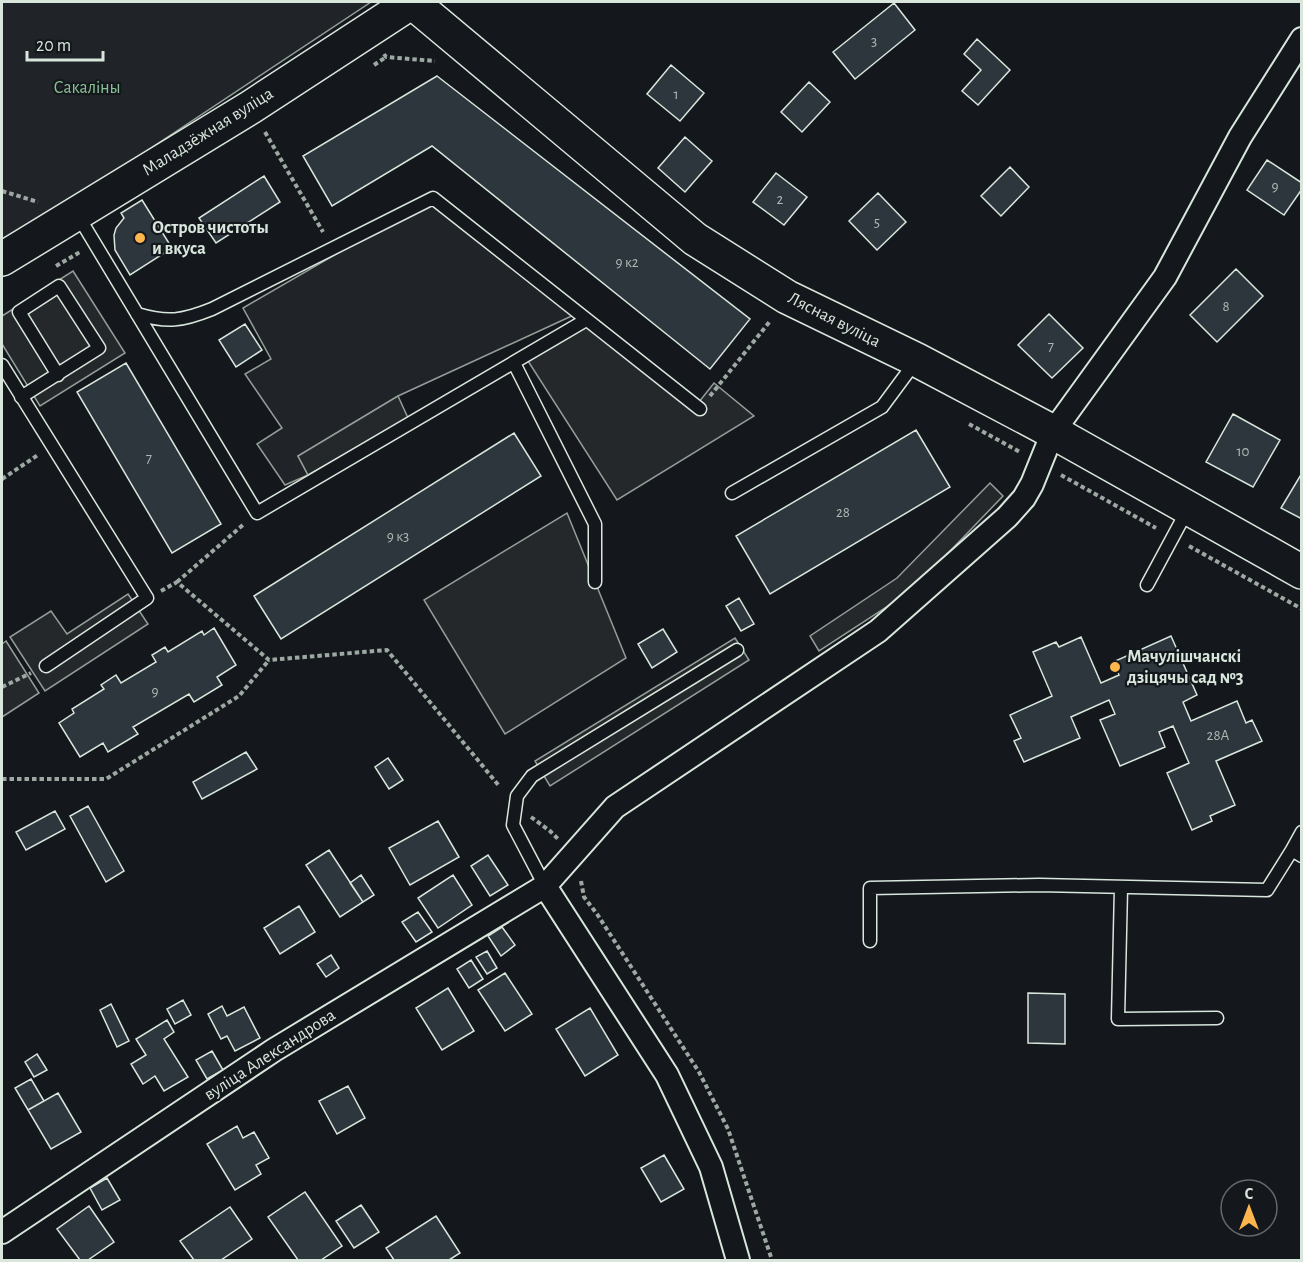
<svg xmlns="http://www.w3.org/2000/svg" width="1303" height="1262" viewBox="0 0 1303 1262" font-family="'Alegreya Sans',sans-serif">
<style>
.green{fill:#202428;stroke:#939e99;stroke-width:1.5}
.parking{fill:#24282b;stroke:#939e99;stroke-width:1.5}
.building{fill:#2c363c;stroke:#d8e6dc;stroke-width:1.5}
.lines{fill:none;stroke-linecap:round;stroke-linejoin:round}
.lane-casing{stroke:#d8e6dc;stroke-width:15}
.street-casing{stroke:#d8e6dc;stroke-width:26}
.secondary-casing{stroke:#d8e6dc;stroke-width:36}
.path{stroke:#9da8a2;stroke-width:4;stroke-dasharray:4.5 3;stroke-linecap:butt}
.lane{stroke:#14181c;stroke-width:12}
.street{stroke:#14181c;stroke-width:22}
.secondary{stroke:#14181c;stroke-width:33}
.poi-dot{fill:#ffb74d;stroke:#14181c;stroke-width:2}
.labels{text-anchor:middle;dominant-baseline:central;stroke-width:4.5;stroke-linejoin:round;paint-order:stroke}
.number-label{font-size:15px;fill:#adbab4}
.park-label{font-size:18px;fill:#8ac095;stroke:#14181c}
.street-label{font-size:18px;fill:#d8e6dc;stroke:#14181c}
.poi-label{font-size:18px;font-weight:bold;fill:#d8e6dc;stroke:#14181c;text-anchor:start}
</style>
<rect width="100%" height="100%" fill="#14181c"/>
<!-- green -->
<path class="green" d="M2,2H371L2,247Z
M433,198L576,314L398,396L298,456L308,475L285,485L257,444L282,428L245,374L271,359L243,308Z"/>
<!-- parking -->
<path class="parking" d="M73,271L125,353L40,406L2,344V316Z
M596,321L699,402L714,383L754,416L617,500L528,361Z
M398,396L408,418L308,475L298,456Z
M990,483L1003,496L928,574L902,597L819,651L810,636L897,578Z
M567,513L626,658L505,734L424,600Z
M128,594L148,624L45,691L10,637L51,611L67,634Z
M735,638L749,660L550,786L535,761Z
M6,641L39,693L2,717V644Z"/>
<!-- building -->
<path class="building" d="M894,3L915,30L855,79L833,52Z
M977,39L1010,70L978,105L962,91L981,70L964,54Z
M671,65L704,93L680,121L647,94Z
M437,76L750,319L710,369L432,146L332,206L303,156Z
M809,82L830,102L802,132L781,112Z
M685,137L712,161L685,192L658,168Z
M1267,160L1302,183V189L1284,215L1247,190Z
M1010,167L1029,187L1001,216L981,196Z
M776,173L807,197L784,225L753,202Z
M264,176L280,202L216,243L199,218Z
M878,193L906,222L877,250L849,221Z
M142,200L172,248L130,275L115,250L114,235L116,228L124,218L121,213Z
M1236,269L1263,296L1217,342L1190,315Z
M1049,314L1083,348L1052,378L1018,345Z
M245,324L262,350L236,367L219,340Z
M126,363L221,524L172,553L77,392Z
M1233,414L1280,440L1253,487L1206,462Z
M916,430L950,487L770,594L736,536Z
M514,433L541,476L281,639L254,596Z
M1302,473V519L1281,508Z
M739,598L754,624L741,631L726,606Z
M214,628L236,665L217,677L222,685L194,702L189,694L133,727L138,734L108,752L103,743L80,757L59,723L74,713L72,709L104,689L101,685L116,675L121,683L156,662L152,655L165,647L168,652L202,631L204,635Z
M663,629L677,652L652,668L638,644Z
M1171,636L1197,695L1183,702L1191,721L1237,701L1246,723L1252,720L1262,741L1216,761L1235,805L1210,816L1212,821L1192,830L1167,773L1189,763L1173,726L1159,732L1165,747L1120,766L1100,720L1115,714L1109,700L1071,717L1080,738L1024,762L1014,741L1021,738L1010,715L1052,696L1033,652L1056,642L1059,647L1081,637L1101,683L1119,675L1113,662Z
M246,752L257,769L202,799L193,782Z
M388,758L403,780L389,789L375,767Z
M88,806L124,871L106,882L70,816Z
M55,811L65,829L26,850L16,832Z
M438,821L459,857L410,885L389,848Z
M329,850L363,902L340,917L306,865Z
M488,855L508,885L490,896L471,866Z
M361,875L374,895L363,902L350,883Z
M453,875L472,905L438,928L418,898Z
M299,906L315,932L280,954L264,928Z
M418,912L432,932L416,942L402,922Z
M502,927L515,945L501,956L488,936Z
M487,951L497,968L487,974L476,957Z
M331,955L339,968L326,977L317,964Z
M471,960L483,979L469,988L457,969Z
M505,973L532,1014L505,1031L478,990Z
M448,988L474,1031L442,1050L416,1008Z
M1028,993L1065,994V1044L1028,1043Z
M183,1000L191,1015L175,1024L167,1009Z
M111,1004L129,1041L117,1047L100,1010Z
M222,1006L227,1016L244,1007L260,1038L235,1051L227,1036L221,1039L208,1014Z
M590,1008L618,1055L585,1076L556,1029Z
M167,1020L174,1032L164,1039L188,1077L164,1091L155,1076L143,1084L131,1064L146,1055L136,1039Z
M212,1051L223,1070L207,1079L196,1060Z
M37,1054L47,1070L34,1077L25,1062Z
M31,1079L44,1101L28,1110L15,1088Z
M348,1086L365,1118L337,1134L319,1101Z
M58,1093L81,1132L51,1149L28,1110Z
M237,1126L243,1138L254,1132L269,1158L256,1165L261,1174L235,1190L207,1144Z
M664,1155L684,1189L661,1202L641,1168Z
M107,1178L120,1200L102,1210L90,1188Z
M305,1192L342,1246L321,1260H298L268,1217Z
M361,1205L379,1232L354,1248L336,1221Z
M89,1206L114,1242L88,1260H80L57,1229Z
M230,1207L252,1239L221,1260H194L180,1241Z
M436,1216L460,1253L449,1260H394L386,1248Z"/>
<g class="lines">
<!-- lane casing -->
<g class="lane-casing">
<path id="lane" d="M77,214L257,513L586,320
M137,314C168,323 182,321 212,309L433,198L700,409
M514,363L595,524V582
M2,365L147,598L46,666
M21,397L99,348L59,286L19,312L58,375
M732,493L882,407L916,361
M1147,585L1188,509
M1292,850L1302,832
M545,886L513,825L517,796L532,776L737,650
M1121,888L1118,1019L1217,1018
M870,941V888L1039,885L1267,890L1292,850L1302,856"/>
</g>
<!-- street casing -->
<g class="street-casing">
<path id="street" d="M545,886L667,1075L711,1167L738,1260
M2,1232L274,1050L545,886L615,807L878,631L1007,517L1024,498L1032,484L1053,432L1165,277L1240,137L1302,39"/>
</g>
<!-- secondary casing -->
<g class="secondary-casing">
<path id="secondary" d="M2,259L251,107L412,2L695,239L787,297L917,360L1053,432L1302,572"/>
</g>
<!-- path -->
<path class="path" d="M384,54L386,57L435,61
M374,65L386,57
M265,132L323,232
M2,191L38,202
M56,266L80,252
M710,396L771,320
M969,424L1020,452
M1061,475L1156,528
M2,479L38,455
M1189,546L1302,609
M177,582L244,524
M161,591L177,582L269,660L387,650L500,787
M2,687L31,673
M2,779H106L239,696L269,660
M531,817L550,831L558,839
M581,881L584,897L597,914L699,1072L728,1129L772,1260"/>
<!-- lane -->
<use href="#lane" class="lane"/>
<!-- street -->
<use href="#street" class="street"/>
<!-- secondary -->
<use href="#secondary" class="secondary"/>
</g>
<!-- markers -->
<g class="poi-dot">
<circle cx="140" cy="238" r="6"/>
<circle cx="1115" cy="667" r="6"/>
</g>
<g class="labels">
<!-- number labels -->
<g class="number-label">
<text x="874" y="41">3</text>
<text x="676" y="94">1</text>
<text x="1275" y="186">9</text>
<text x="780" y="199">2</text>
<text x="877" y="222">5</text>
<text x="627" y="262">9 к2</text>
<text x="1226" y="306">8</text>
<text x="1051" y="346">7</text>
<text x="1243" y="451">10</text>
<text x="149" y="458">7</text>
<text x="843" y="512">28</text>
<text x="398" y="536">9 к3</text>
<text x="155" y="691">9</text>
<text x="1218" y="735">28А</text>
</g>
<!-- park labels -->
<g class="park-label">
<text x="87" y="88">Сакаліны</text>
</g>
<!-- street labels -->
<g class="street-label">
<text transform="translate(208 132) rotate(-32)">Маладзёжная вуліца</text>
<text transform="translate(834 320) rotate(27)">Лясная вуліца</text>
<text transform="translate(270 1055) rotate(-33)">вуліца Александрова</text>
</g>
<!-- poi labels -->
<g class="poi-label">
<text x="152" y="228">Остров чистоты<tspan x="152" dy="21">и вкуса</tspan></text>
<text x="1127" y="657">Мачулішчанскі<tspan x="1127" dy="21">дзіцячы сад №3</tspan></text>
</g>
</g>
<!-- border -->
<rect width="1303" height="1262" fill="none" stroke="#d8e6dc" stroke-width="6"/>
<!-- north arrow -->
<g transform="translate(1249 1208)"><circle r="28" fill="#14181c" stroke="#626a69" stroke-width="1.5"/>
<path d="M0-4.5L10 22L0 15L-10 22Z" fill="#ffb74d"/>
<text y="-9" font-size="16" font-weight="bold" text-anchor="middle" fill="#d8e6dc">С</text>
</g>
<!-- scale -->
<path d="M27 51v9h76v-9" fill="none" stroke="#d8e6dc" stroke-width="3"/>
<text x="36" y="51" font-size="18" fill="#d8e6dc" stroke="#14181c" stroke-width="4.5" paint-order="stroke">20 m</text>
</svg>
